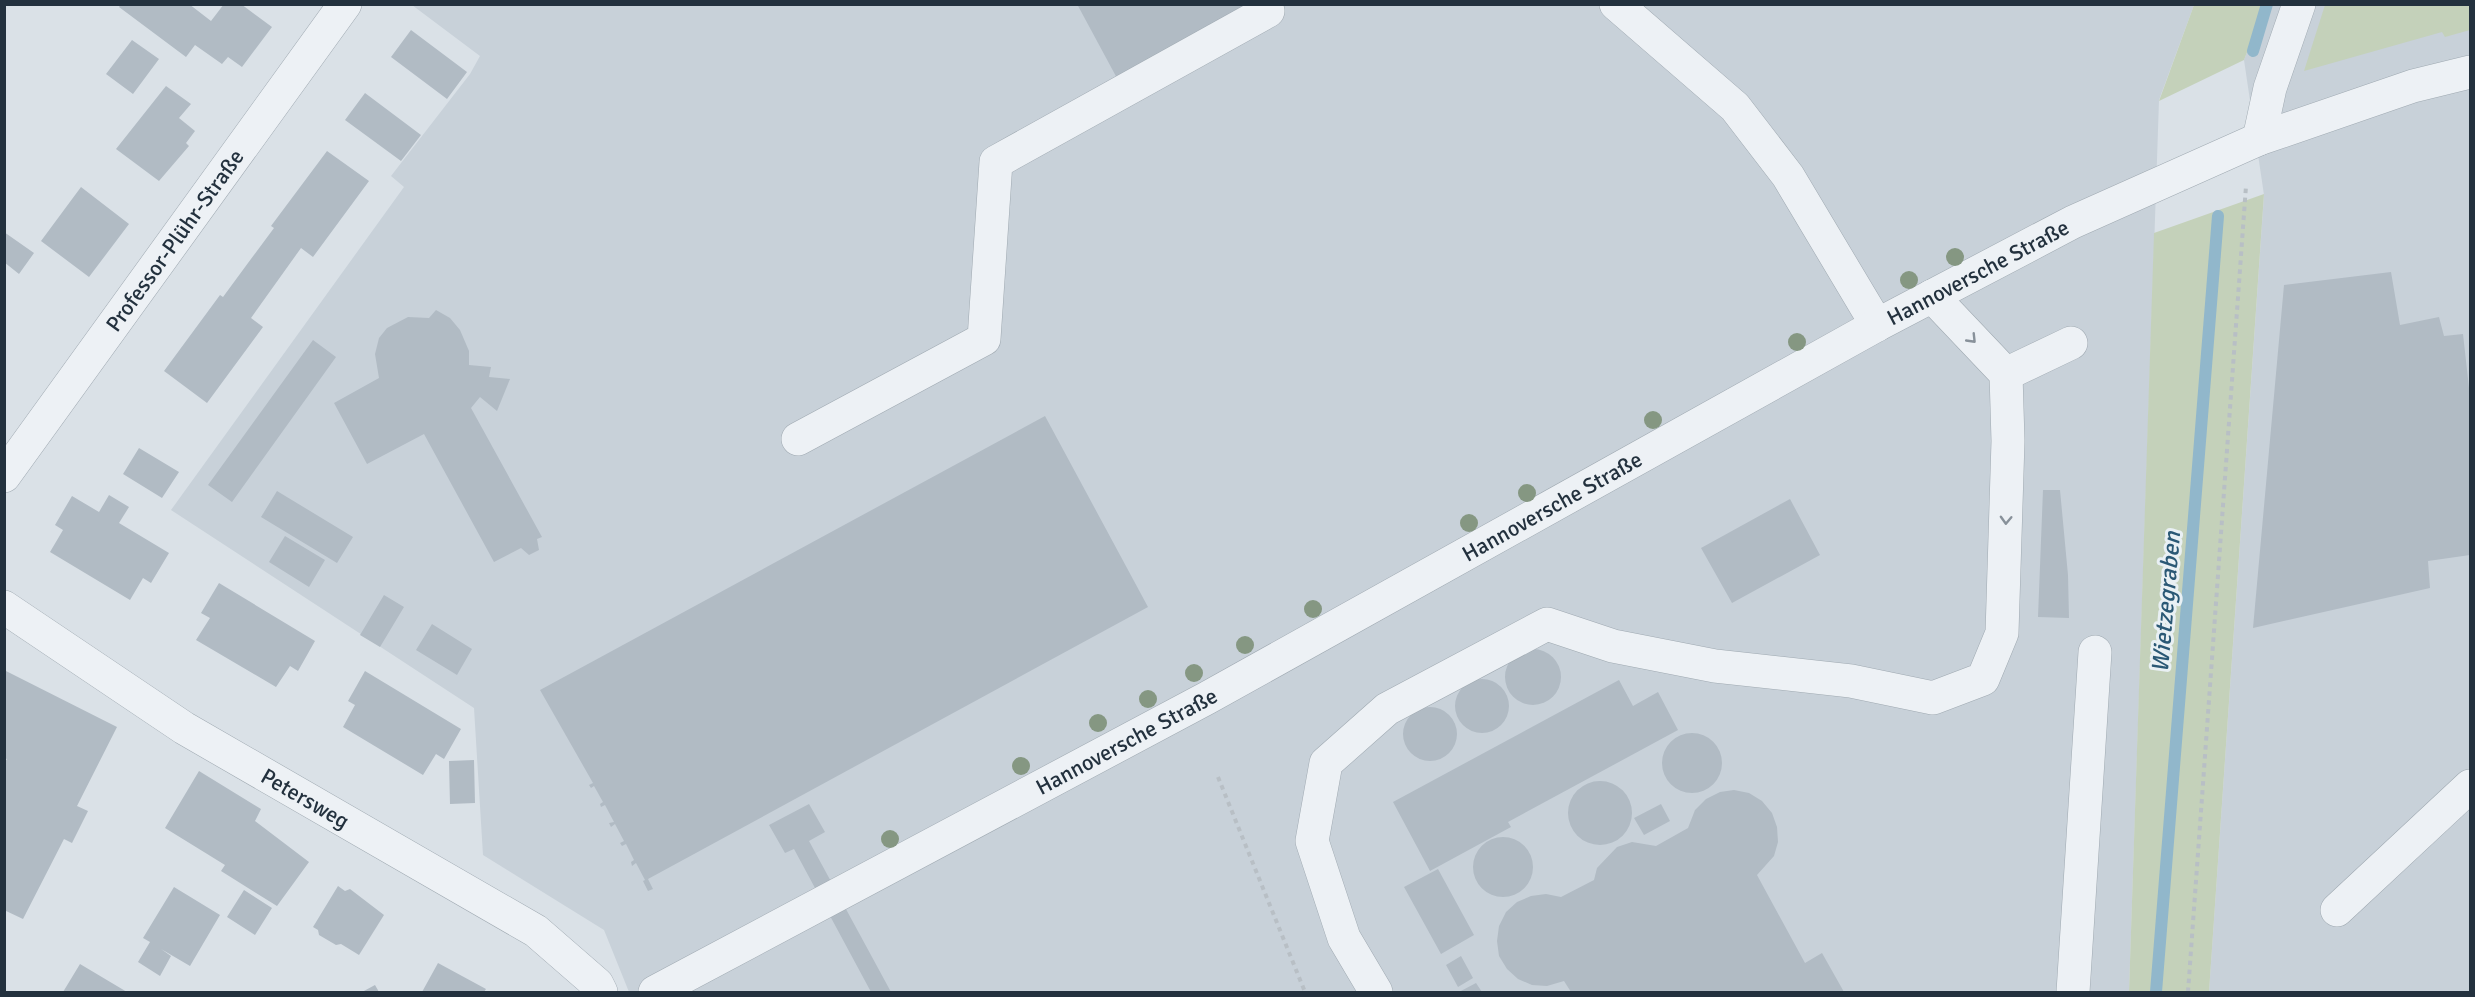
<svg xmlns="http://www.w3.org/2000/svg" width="2475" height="997" viewBox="0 0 2475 997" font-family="Signika,sans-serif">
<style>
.built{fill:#c8d1d9}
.green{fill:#c4d1ba}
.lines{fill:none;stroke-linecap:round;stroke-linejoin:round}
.stream{stroke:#91b7cb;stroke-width:12}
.building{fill:#b1bbc4}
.minor-casing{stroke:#9fa9b1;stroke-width:34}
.path{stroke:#b8bfc5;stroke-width:4;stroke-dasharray:4.5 4.5;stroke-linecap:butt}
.minor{stroke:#edf1f5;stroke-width:33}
.tree{fill:#859782}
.oneway{stroke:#88919a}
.labels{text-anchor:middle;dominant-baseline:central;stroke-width:6;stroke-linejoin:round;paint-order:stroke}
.street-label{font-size:22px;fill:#23313e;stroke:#e9f0f4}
.water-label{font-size:24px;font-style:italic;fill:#2a5875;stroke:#e9f0f4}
</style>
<rect width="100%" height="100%" fill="#dae1e7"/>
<!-- built -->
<path class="built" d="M412,5H2194L2159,100L2129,992H629L604,930L483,855L474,708L171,510L404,187L391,176L470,74L480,56Z
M2265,5H2470V992H2209L2264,195L2244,60Z"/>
<!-- green -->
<path class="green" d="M2194,5H2265L2244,60L2159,101Z
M2325,5H2470V30L2445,37L2442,32L2304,71Z
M2264,194L2209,992H2129L2154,233Z"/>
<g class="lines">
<!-- stream -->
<path class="stream" d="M2253,51L2267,4
M2156,992L2218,216"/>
</g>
<!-- building -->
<path class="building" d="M121,4H189L211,21L224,4H241L272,27L242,67L228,57L222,64L195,45L186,57L119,7Z
M1077,4H1246L1248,9L1118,80Z
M411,30L467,72L447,99L391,57Z
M132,40L159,59L133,94L106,74Z
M166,86L191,104L179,118L195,131L186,143L189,146L159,181L116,149Z
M365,93L421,135L401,161L345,120Z
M327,151L369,181L313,257L301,248L251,318L263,327L207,403L164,371L220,295L223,297L248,263L274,228L271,226Z
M81,187L129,224L89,277L41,241Z
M4,232L34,253L19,274L4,262Z
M2391,272L2400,325L2439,317L2444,336L2463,334L2470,397V555L2428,561L2430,588L2253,628L2284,285Z
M436,310L450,318L460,330L469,351V365L491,367L489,377L510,379L497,411L480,397L471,408L542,537L537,539L539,550L529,555L521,548L494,562L424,434L367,464L334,403L379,378L375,354L379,338L387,328L408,317L429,318Z
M313,340L336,357L232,502L208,485Z
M1045,416L1148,607L648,879L653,889L648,891L643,881L645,880L636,863L632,866L631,862L634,860L626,844L622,846L620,843L624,841L615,824L611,827L609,823L614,822L605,805L601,807L600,804L603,802L594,786L591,788L589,785L593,783L540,690Z
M139,448L179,472L162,498L123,474Z
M2043,490H2060L2068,575L2069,618L2038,617Z
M277,491L353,537L337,563L261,517Z
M109,495L129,507L119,523L169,553L151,583L143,578L130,600L50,552L63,530L55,525L72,496L99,512Z
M1790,499L1820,555L1732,603L1701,548Z
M285,536L325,560L309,587L269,562Z
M219,583L315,641L298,671L290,666L276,687L196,640L210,618L201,613Z
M384,595L404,607L380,647L360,635Z
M432,624L472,649L457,675L416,650Z
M1505 677a28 28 0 1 1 56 0a28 28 0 1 1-56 0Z
M4,670L117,727L77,806L88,811L72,843L64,839L23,919L4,910V763L7,759L4,758Z
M365,671L461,729L444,759L436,754L423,775L343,727L355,705L348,701Z
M1455 706a27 27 0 1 1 54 0a27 27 0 1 1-54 0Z
M1619,680L1633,706L1658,692L1678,730L1508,822L1511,827L1430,871L1393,802Z
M1403 734a27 27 0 1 1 54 0a27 27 0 1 1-54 0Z
M1662 763a30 30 0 1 1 60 0a30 30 0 1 1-60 0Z
M474,760L475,803L450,804L449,761Z
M199,771L261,809L255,821L309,862L277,906L221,871L225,865L165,828Z
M1568 813a32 32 0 1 1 64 0a32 32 0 1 1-64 0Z
M1734,790L1749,793L1762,801L1772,813L1777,827L1778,842L1774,856L1757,875L1805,963L1822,953L1844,992H1571L1564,981L1547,986L1532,985L1518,979L1507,969L1499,956L1497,941L1499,926L1506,912L1517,902L1531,896L1546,894L1561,897L1594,880L1597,868L1617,847L1632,842L1656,846L1688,828L1695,810L1706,799L1720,792Z
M809,804L825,832L809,841L891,992H871L794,849L785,853L769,825Z
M1661,804L1670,821L1644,835L1634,818Z
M1473 867a30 30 0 1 1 60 0a30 30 0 1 1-60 0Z
M1438,869L1474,935L1441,954L1404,887Z
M338,886L345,891L350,889L384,915L359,955L341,944L336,945L319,935L318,930L313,927Z
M174,887L220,915L190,966L161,949L171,956L160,976L138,962L150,942L143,938Z
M244,890L272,908L255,935L227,917Z
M1461,956L1473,978L1458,987L1446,965Z
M438,963L486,989L484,992H422Z
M80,964L127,992H63Z
M1476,983L1482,992H1459Z
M375,985L379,992H362Z"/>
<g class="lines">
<!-- minor casing -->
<g class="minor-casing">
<g id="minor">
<path d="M1616,4L1735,107L1788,176L1877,325"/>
<path d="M2259,139L2270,88L2299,4"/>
<path d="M2006,374L2071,343"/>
<path d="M798,439L984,339L996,162L1268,11"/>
<path id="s1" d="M4,476L345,4"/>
<path id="s2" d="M4,607L184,728L536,931L597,984L601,992"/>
<path d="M2337,910L2470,786"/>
<path id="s3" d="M655,992L1207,698L1877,325L2073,222L2259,139L2413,86L2470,72"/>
<path d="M1376,992L1344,938L1312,841L1326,763L1387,709L1547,624L1613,646L1715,666L1851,681L1933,698L1983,679L2002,633L2008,441L2006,374L1932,296"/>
<path d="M2073,992L2095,652"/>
</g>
</g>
<!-- path -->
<path class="path" d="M1218,777L1305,992
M2188,992L2246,186"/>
<!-- minor -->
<use href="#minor" class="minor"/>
</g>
<!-- trees -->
<g class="tree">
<circle cx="1955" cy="257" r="9"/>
<circle cx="1909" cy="280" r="9"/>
<circle cx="1797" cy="342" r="9"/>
<circle cx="1653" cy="420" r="9"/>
<circle cx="1527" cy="493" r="9"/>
<circle cx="1469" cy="523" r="9"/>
<circle cx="1313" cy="609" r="9"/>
<circle cx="1245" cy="645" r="9"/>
<circle cx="1194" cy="673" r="9"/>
<circle cx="1148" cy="699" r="9"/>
<circle cx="1098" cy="723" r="9"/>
<circle cx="1021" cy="766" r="9"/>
<circle cx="890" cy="839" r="9"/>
</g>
<!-- one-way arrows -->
<defs><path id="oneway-chevron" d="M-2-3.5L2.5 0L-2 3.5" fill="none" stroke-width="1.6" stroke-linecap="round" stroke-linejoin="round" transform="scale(1.5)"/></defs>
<g class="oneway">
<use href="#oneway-chevron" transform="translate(1972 339) rotate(46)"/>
<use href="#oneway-chevron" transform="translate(2006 520) rotate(92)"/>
</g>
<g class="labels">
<!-- street labels -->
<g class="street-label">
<text stroke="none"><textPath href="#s1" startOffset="291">Professor-Plühr-Straße</textPath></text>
<text stroke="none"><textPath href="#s3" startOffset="1506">Hannoversche Straße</textPath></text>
<text stroke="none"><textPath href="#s3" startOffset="1020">Hannoversche Straße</textPath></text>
<text stroke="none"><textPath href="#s3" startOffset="534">Hannoversche Straße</textPath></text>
<text stroke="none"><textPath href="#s2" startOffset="357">Petersweg</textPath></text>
</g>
<!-- water labels -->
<g class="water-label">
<text transform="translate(2166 602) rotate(-85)">Wietzegraben</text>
</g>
</g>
<!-- border -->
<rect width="2475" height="997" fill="none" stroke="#23313e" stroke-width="12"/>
</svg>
